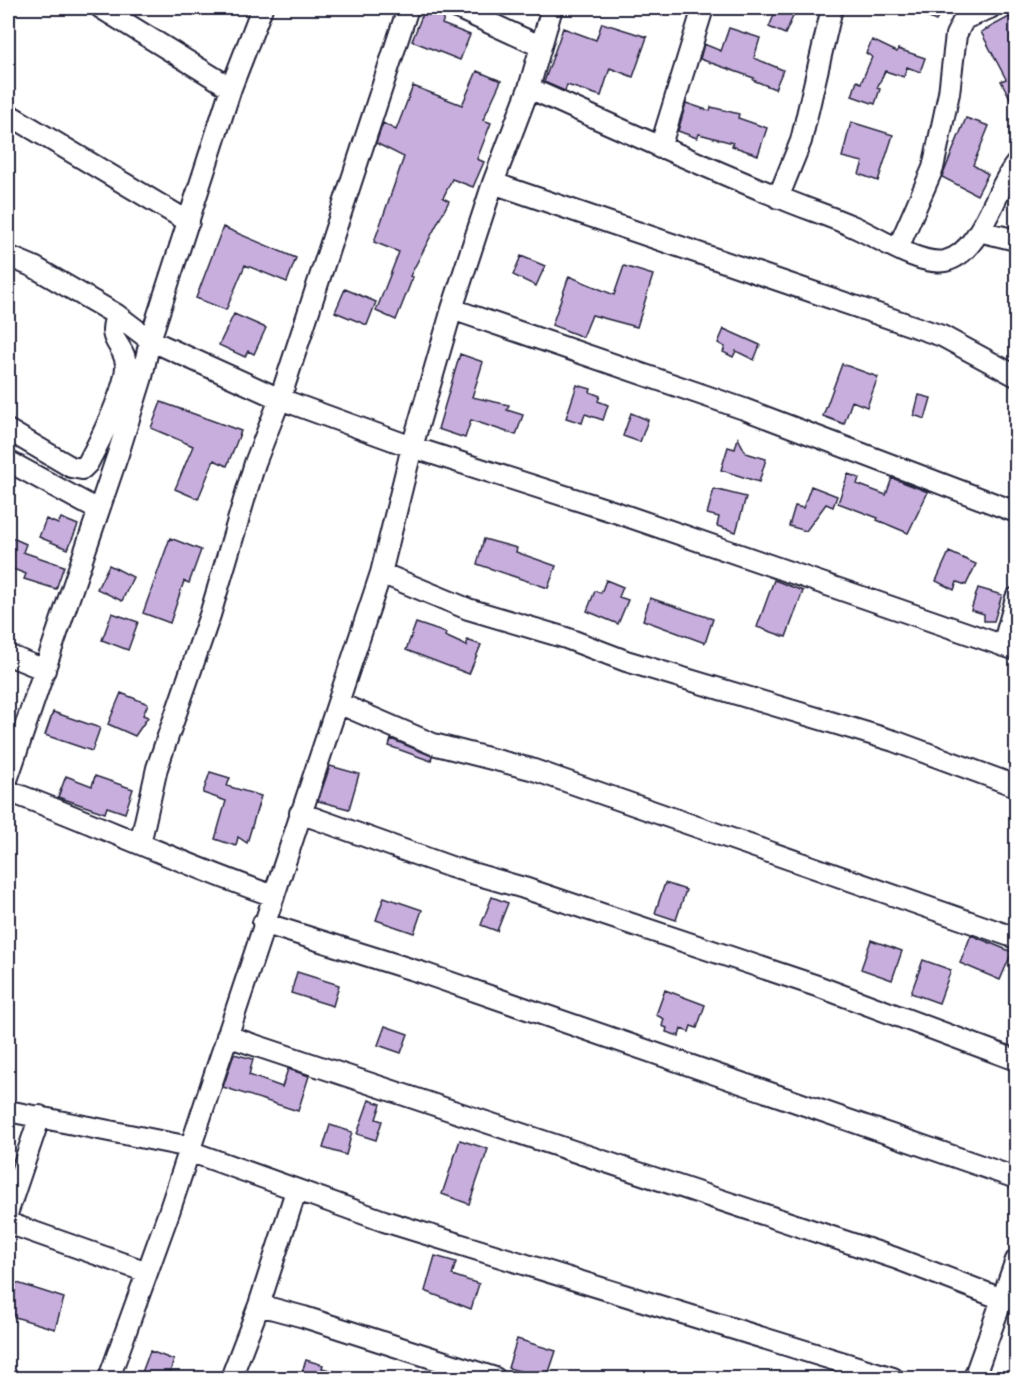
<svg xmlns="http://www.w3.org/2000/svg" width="1024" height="1386" viewBox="0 0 1024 1386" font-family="Sriracha,sans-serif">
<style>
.building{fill:#c8aedd;stroke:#22223b;stroke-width:1.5}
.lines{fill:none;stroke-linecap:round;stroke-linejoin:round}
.minor-casing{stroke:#22223b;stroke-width:24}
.minor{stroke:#fff;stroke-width:20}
</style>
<rect width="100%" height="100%" fill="#fff"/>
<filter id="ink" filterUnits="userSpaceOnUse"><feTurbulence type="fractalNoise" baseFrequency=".0167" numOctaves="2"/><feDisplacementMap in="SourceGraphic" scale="12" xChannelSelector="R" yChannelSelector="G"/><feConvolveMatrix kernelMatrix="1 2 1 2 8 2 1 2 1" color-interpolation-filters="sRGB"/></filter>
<g filter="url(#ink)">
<!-- building -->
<path class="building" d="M425,8L446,13L442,24L470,35L460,60L412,41Z
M777,8L795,12L785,34L769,27Z
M907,8H943L936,21Z
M1011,16L1017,25V111L1001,81L1006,79L981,32Z
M602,23L647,37L633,77L610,68L601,96L567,85L565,91L544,82L563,28L596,40Z
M729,28L760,38L754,58L783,70L775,89L753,80L754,78L700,59L704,44L721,51Z
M872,40L897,52L898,49L925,58L920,72L907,67L904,77L885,71L877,88L880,89L875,104L852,96L857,81L861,83L872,57L866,53Z
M477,71L501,81L483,120L491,123L477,159L484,162L473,187L452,179L443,198L449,201L410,276L413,277L396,320L376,311L399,252L374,242L404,157L376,143L383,123L396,130L413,86L462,105Z
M686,103L710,111L711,107L739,114L738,118L767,128L758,155L732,146L733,143L699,134L697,138L678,131Z
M966,118L989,126L973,165L988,174L977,195L942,177Z
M851,122L893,135L878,181L859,174L863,162L842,157Z
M223,227L296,258L287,282L245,265L226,310L196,298Z
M521,256L545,266L536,286L513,275Z
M624,266L653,275L637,327L592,315L583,337L552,325L569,276L614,295Z
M345,289L376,302L367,325L335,312Z
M234,314L266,328L254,354L248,351L245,357L219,345Z
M724,329L760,345L754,360L736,351L733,357L723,352L725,347L718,343Z
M460,354L483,362L472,397L509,405L507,410L523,415L516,435L471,420L465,438L438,429Z
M842,364L878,377L867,407L852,401L844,424L823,416Z
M577,385L591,389L590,392L600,396L598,401L608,405L603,420L585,414L582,423L566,418Z
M919,395L931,398L925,419L914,415Z
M161,402L241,431L227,466L214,460L198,499L175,489L193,446L151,428Z
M631,413L648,420L640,442L623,436Z
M738,438L746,453L766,459L759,482L721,470L728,447L735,449Z
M848,474L859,478L857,484L886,495L892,478L928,492L908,533L877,520L878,518L838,503Z
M811,486L837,496L833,507L826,504L806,531L789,526L795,506L803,508Z
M714,489L746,497L736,532L717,526L719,517L707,514Z
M61,518L78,525L68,549L39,537L46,519L58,524Z
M8,536L26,544L23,552L64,566L56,589L24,579L26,574L8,567Z
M170,538L201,550L189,583L184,581L170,623L143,613Z
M484,539L517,548L516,552L556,566L548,588L477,564Z
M949,552L976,564L966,585L957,582L954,590L936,581Z
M109,565L133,577L122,601L97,589Z
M606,580L623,587L619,597L628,600L618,624L587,611L595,591L601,593Z
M774,580L803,591L786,637L757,627Z
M978,588L1002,595L994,621H984V614L971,610Z
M650,598L713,619L705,643L643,620Z
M112,613L138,622L128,650L102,640Z
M416,623L446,633L445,636L467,646V640L481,645L469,674L406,650Z
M121,693L148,704L143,715L148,717L135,736L108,724Z
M53,712L100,728L92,751L45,735Z
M391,739L432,756L431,761L389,746Z
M330,766L359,774L349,809L318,801Z
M210,772L230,778L227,786L261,796L247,843L238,837L236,846L215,839L226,801L203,793Z
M66,776L92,786L95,776L133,789L125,813L107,807L105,813L58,797Z
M665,883L686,890L676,920L655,913Z
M384,897L422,910L414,933L376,920Z
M492,897L508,903L497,931L481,925Z
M971,935L1012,952L1000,980L960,963Z
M871,940L902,951L892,980L861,969Z
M923,960L951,970L939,1003L911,993Z
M297,972L339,985L333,1006L291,993Z
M665,990L705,1005L697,1028L691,1026L689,1032L681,1029L679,1036L666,1032L667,1028L662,1026L664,1019L656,1015Z
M385,1026L408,1034L401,1053L378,1045Z
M234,1054L253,1059L249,1075L282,1087L288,1069L309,1076L298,1111L223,1087Z
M369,1100L381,1104L376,1119L382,1121L376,1140L357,1134Z
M330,1125L352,1132L346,1155L323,1148Z
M460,1140L488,1149L469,1204L442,1194Z
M435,1256L456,1262L452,1275L479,1284L471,1309L425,1291Z
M8,1280L64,1298L55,1329L8,1315Z
M517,1339L556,1351L547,1378L508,1368Z
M150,1351L174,1360L168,1378H140Z
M306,1360L323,1365L322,1368L349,1375V1378H300Z"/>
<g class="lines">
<!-- minor casing -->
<g class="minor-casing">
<path id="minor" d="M101,8L231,88
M457,8L540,46
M529,88C611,125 693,162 776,196C801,207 827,215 852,226C876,236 919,266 945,261C981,253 995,189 1016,164
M8,114L189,222
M660,148L703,8
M493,183L942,336L1016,376
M778,198L801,141L832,8
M979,231L1016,240
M898,248L933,168L949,93L956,35L964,19L990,8
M8,256L34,267L117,315L150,340L280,399L412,447L618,513L1016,650
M452,309L744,409L1016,512
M8,430L71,467L82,469L88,463C100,441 125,391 126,367C127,345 104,342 117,315
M8,461L98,510
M381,573L468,609L566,638L626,661L894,741L1016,786
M1003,646L1016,598
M8,655L45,670
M338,703L433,744L531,769L1016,938
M8,777L118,454L142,377L150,340L231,88L262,8
M8,791C97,824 184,865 274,896
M300,813L451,867L524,888L820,987L1016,1060
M140,844L157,768L210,615L255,463L280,399L408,8
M263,923L423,973L1016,1178
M227,1036L895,1258L1002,1299
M8,1111L190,1147L189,1151L384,1221L893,1378
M8,1211L40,1116
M8,1223L147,1272
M259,1305L304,1317L495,1378
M109,1378L169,1212L381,573L412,447L452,309L493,183L529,88L552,8
M231,1378L259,1305L296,1191
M974,1378L1016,1260"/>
</g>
<!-- minor -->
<use href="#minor" class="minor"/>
</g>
</g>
<!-- margin -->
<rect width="1024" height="1386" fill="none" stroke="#fff" stroke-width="30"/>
<rect x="15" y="15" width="994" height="1356" fill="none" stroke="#22223b" stroke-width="2" filter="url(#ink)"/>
</svg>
